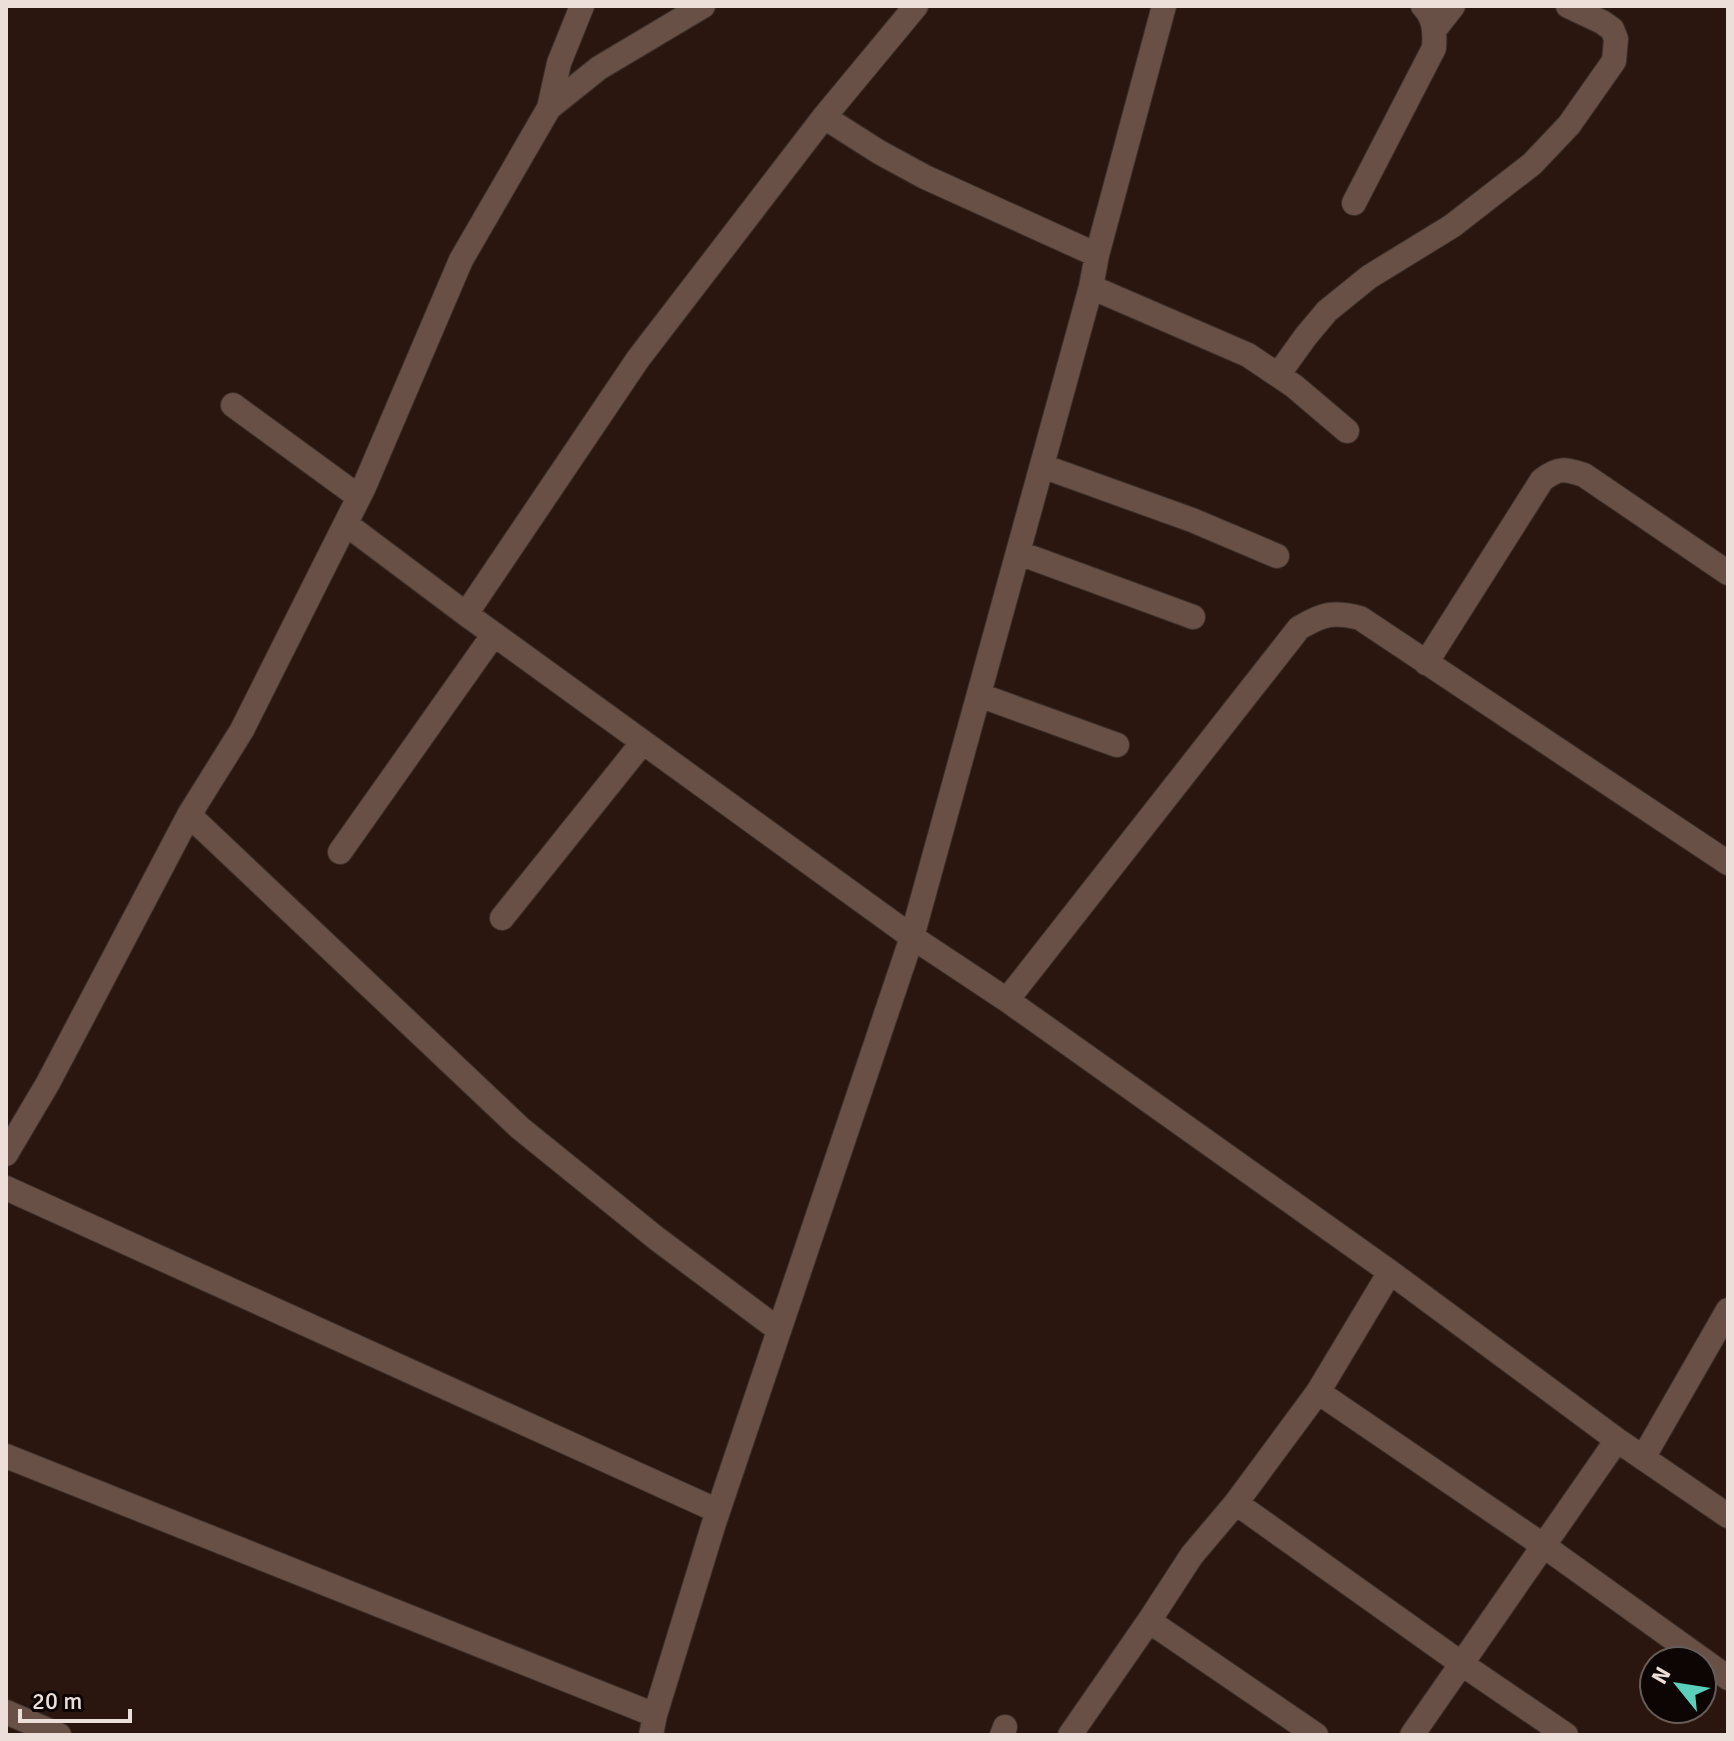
<svg xmlns="http://www.w3.org/2000/svg" width="1734" height="1741" viewBox="0 0 1734 1741" font-family="Signika,sans-serif">
<style>
.lines{fill:none;stroke-linecap:round;stroke-linejoin:round}
.minor-casing{stroke:#3d2f2b;stroke-width:26}
.minor{stroke:#685047;stroke-width:24}
</style>
<rect width="100%" height="100%" fill="#2a160e"/>
<g class="lines">
<!-- minor casing -->
<g class="minor-casing">
<path id="minor" d="M1435,29L1453,6
M549,108L559,63L582,6
M824,117L879,152L925,177L1097,255
M1354,203L1434,48C1435,33 1435,18 1423,6
M1091,287L1248,355L1294,386L1347,431
M1278,375L1306,336L1327,311L1369,277L1452,226L1532,164L1569,125L1614,61L1616,39L1612,29L1602,22L1568,6
M233,405L359,497
M1042,466L1192,520L1277,556
M346,524L466,614L912,937L1007,1000L1390,1272L1617,1440L1728,1516
M1019,553L1193,617
M466,614L638,359L824,117L916,6
M1426,663L1542,480C1559,467 1565,469 1584,475L1728,573
M979,695L1117,745
M189,815L520,1128L656,1238L779,1330
M340,852L494,634
M502,918L643,742
M1007,1000L1299,628C1323,614 1333,611 1360,618L1728,863
M6,1154L48,1083L189,815L242,730L364,487L461,260L549,108L599,68L703,6
M6,1188L718,1511
M1390,1272L1318,1392L1544,1546L1728,1678
M6,1456L655,1715
M1643,1458L1728,1310
M1236,1503L1462,1664L1566,1735
M1149,1621L1316,1735
M6,1712L59,1735
M651,1735L655,1715L714,1523L912,937L1091,287L1097,255L1164,6
M1002,1735L1005,1727
M1070,1735L1149,1621L1192,1555L1236,1503L1318,1392
M1412,1735L1617,1440"/>
</g>
<!-- minor -->
<use href="#minor" class="minor"/>
</g>
<!-- border -->
<rect width="1734" height="1741" fill="none" stroke="#ecded8" stroke-width="16"/>
<!-- north arrow -->
<g transform="translate(1678 1685) rotate(300)"><circle r="38" fill="#0c0503" stroke="#665c58" stroke-width="2"/>
<path d="M0-6L14 30L0 20L-14 30Z" fill="#5bcebc"/>
<text y="-12" font-size="22" font-weight="bold" text-anchor="middle" fill="#ecded8">N</text>
</g>
<!-- scale -->
<path d="M20 1709v12h110v-12" fill="none" stroke="#ecded8" stroke-width="4"/>
<text x="32" y="1709" font-size="24" fill="#ecded8" stroke="#0c0503" stroke-width="6" paint-order="stroke">20 m</text>
</svg>
